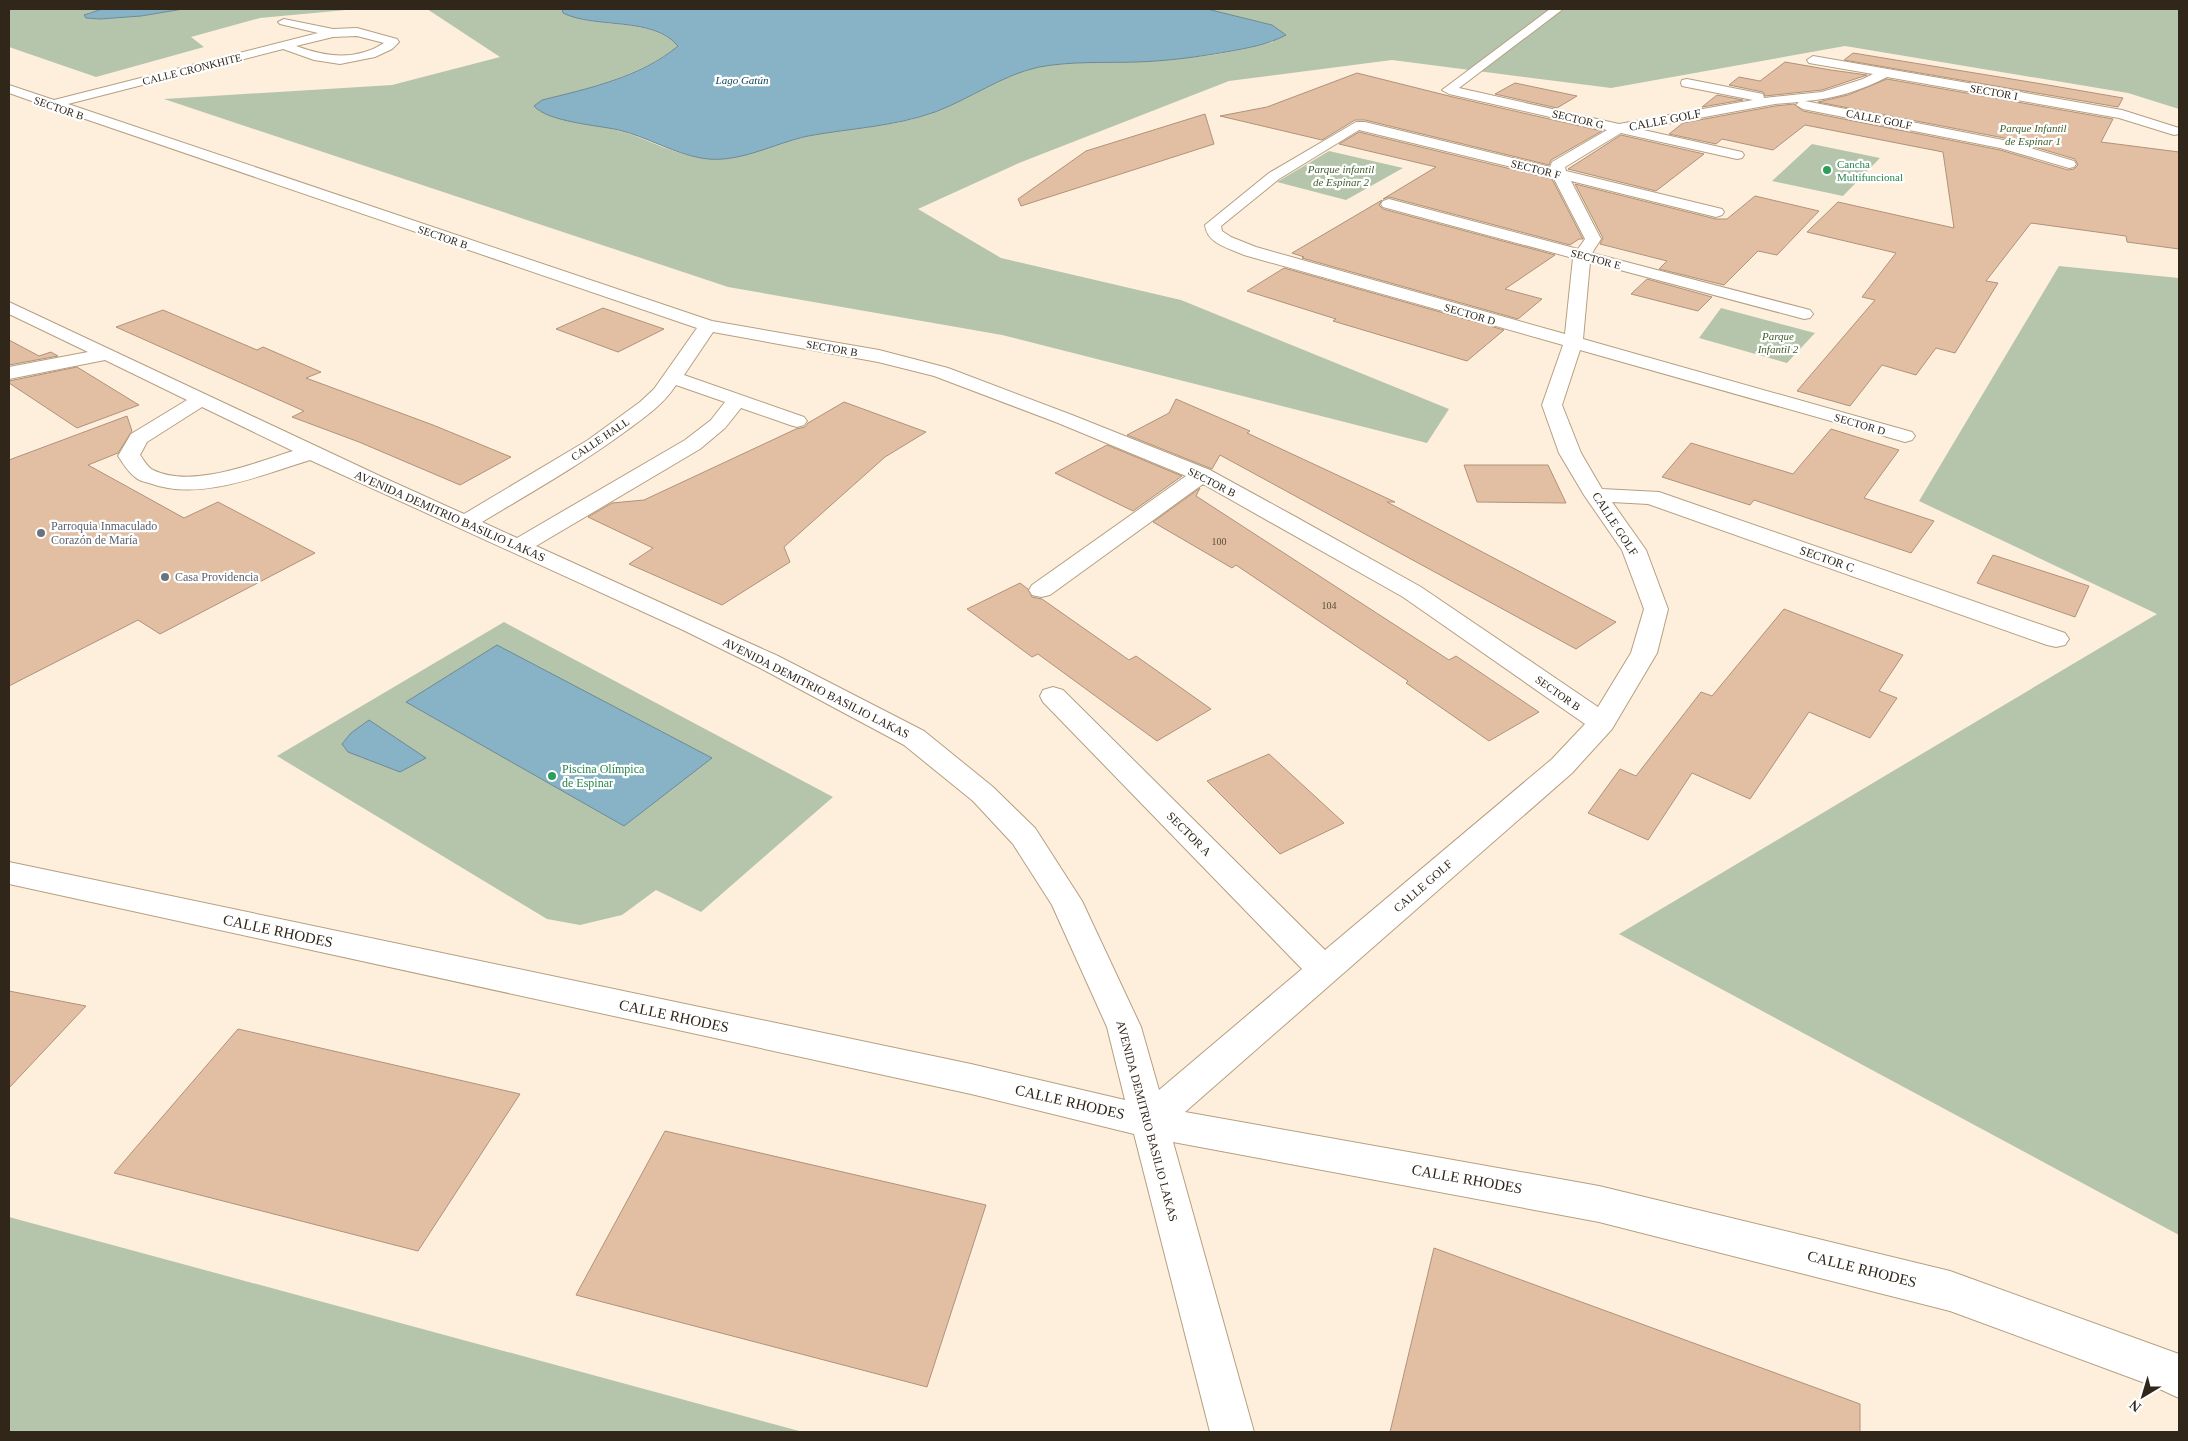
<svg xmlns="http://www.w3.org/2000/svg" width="2188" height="1441" viewBox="0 0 2188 1441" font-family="'Times New Roman',serif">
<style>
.green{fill:#b5c5ac}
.water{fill:#88b3c7;stroke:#6e8993}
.building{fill:#e2bfa3;stroke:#b0927a}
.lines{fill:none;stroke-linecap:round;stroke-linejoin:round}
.minor-casing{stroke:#b69f81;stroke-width:2}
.minor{fill:#fff;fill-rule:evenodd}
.leisure-dot{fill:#2e9e5b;stroke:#fff;stroke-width:2}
.worship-dot{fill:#6b7280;stroke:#fff;stroke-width:2}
.labels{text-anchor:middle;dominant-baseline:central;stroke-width:4.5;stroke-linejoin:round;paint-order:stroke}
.number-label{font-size:10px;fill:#5c4c3c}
.far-street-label{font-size:11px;fill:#30261a;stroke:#fff}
.far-water-label{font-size:11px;font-style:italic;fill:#0c475d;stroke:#fff}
.far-park-label{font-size:11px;font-style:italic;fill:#405f2c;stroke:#fff}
.far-leisure-label{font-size:11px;fill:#27864d;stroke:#fff;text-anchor:start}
.street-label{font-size:12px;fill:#30261a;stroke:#fff}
.worship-label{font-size:12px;fill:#5b616d;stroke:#fff;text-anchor:start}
.leisure-label{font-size:12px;fill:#27864d;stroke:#fff;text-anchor:start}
.near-street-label{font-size:15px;fill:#30261a;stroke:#fff}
</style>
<rect width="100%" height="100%" fill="#feefdc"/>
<!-- green -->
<path class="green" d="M9,9H102L88,13L86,18L100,19L141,16L183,9H357L260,18L191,37L204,47L96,77L9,47Z
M427,9H562L563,13C570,15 578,18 585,20C615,26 656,22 678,46C640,76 588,89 542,100L539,111C567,120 596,123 624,132C649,140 676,155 703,158C738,162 773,143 807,136C847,128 887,128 927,115C965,102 1001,75 1039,67C1090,57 1143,61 1194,57C1221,55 1248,48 1273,42L1272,25L1207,9H2179V109L2128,93L1845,46L1611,88L1392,60L1229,81L1019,163L918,209L1001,258L1181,300L1449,409L1427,443L1002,335L728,287L164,99L392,85L500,57Z
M1812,144L1880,158L1843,196L1772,181Z
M1329,151L1403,168L1346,200L1277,182Z
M2059,266L2179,278V1235L1619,934L2157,614L1919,501Z
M1721,308L1815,333L1787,363L1699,338Z
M504,622L833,797L701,912L656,890L622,915L580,925L547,919L277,756Z
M9,1217L803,1432H9Z"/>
<!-- water -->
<path class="water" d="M102,9H183L141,16L100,19L86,18L84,15Z
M562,9H1207L1272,25L1286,35C1267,45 1247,48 1226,52C1197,57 1167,61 1137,62C1104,63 1072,61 1039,67C1002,75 970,99 935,112C893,127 851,128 808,136C774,143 737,165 701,158C673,153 647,137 619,130C597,125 548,122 534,106L542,100C587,89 641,77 678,46C653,16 595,29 563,13Z
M497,645L712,758L624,826L406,702Z
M369,720L426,758L400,772L348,752L342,744L351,733Z"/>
<!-- building -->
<path class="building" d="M1853,53L2042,84L2123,98L2118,107L1844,60Z
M1785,62L1831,70L1867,75L1822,90L1765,96L1763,92L1729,85L1739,77L1760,81Z
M1357,73L1453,97L1602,131L1551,160L1549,165L1365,120H1355L1322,140L1220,116L1267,107Z
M1887,79L2113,119L2101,142L2179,152V249L2127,242L2126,236L2031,223L1986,281L1998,283L1955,353L1936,348L1916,375L1882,365L1850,406L1797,391L1875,300L1862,297L1896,253L1807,232L1838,202L1954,228L1943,152L1805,125L1773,150L1722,139L1716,144L1669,134L1683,123L1775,106L1794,104L1803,111L2000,150L2068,170L2074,169L2078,165L2075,159L2004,138L1818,102L1848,95Z
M1515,83L1577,96L1557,108L1495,94Z
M1717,95L1743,100L1702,107Z
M1205,114L1214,144L1021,206L1018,199L1086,151Z
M1359,132L1552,179L1583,239H1579L1570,245L1389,197L1383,199L1436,167L1339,144Z
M1621,135L1704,154L1656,191L1568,169Z
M1575,184L1716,219H1727L1755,196L1819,211L1777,255L1758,251L1724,285L1659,269L1667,261L1600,244L1603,238Z
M1382,200L1379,205L1383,209L1555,255L1505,289L1542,299L1518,319L1302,258L1304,257L1292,253Z
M1284,268L1504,330L1467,361L1333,321L1336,319L1247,291Z
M1647,279L1712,297L1698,311L1631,294Z
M603,308L664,329L618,352L556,329Z
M163,310L257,350L263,347L321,372L306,378L433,425L511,457L460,485L359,442L292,417L304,411L116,327Z
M9,340L39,356L51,352L58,356L9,365Z
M77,367L139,405L77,428L9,383V381Z
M1176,399L1250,431L1247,433L1395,502H1387L1616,622L1576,649L1220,455L1212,469L1127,435L1169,413Z
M844,402L926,432L885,457L784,547L790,562L722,605L629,564L653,548L588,517L612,503L644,500L796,429L805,427L808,423Z
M127,416L132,431L118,453L88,465L184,518L218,502L315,553L160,634L138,620L9,686V460Z
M1831,429L1899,450L1864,498L1934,521L1911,553L1754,500L1750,505L1662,477L1691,443L1793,474Z
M1107,445L1182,476L1133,511L1055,473Z
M1464,465H1548L1566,503L1477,502Z
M1200,488L1196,496L1449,660L1456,656L1539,712L1489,741L1406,683L1408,681L1236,565L1232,568L1153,522Z
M1993,555L2089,586L2075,617L1977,583Z
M1020,583L1028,589L1032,597L1042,599L1129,660L1136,656L1211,709L1157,741L1038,654L1032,657L967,609Z
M1784,609L1903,655L1879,691L1897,698L1870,738L1809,712L1750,799L1692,773L1648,840L1588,813L1620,769L1636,776L1701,692L1712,696Z
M1269,754L1344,823L1280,854L1207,781Z
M9,991L86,1006L9,1088Z
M238,1029L520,1094L418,1251L114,1173Z
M665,1131L986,1205L927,1387L576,1295Z
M1434,1248L1860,1404V1432H1390Z"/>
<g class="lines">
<!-- minor casing -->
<g class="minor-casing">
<path id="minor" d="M1550,9H1563L1459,88L1619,124L1753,100L1682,86L1681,83L1682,80L1687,79L1758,93L1763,94L1764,98L1822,92L1863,79L1873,74L1809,63L1807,60L1813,56L2122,110L2179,128V134L2174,135L2119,118L1887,77C1862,90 1834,99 1805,101L2003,140L2074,161L2076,164L2074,167L2069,168L2000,148L1803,109L1796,105L1799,102L1775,104L1639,129L1742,152L1744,155L1742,158L1737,159L1621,133L1565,167L1566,171L1722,209L1724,212L1722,215L1716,217L1571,181L1601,239L1592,253L1810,310L1813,314L1810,318L1804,319L1590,262L1583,339L1912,432L1915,436L1912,440L1905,442L1898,440L1580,350L1562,405L1581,453L1602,489L1659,492L2065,633L2069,639L2065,645L2056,647L2047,645L1648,504L1612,502L1646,550L1668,609L1657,653L1612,729L1572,773L1185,1112L1599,1186L1950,1271L2179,1354V1398L2153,1386L1950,1311L1599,1222L1173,1142L1254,1432H1210L1134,1134L971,1094L9,884V862L971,1064L1125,1100L1107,1027L1052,905L1013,844L973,801L904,745L760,668L683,630L310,460C261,475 200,502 149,483C144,482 138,480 135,477C128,472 123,463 118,456L131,434L187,400L105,360L9,379V367L88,352L9,314V302L382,477L464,514L588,440L640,402L654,389L697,328L53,108H45L43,105L9,93V85L54,100L318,33L280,24L278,22L284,19L333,29L357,28L397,39L399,42L392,49L375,57L340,64L314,60L283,49L68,104L712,321L879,350L948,368L1072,415L1210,470L1294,516L1421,587L1598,707L1631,653L1644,609L1622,550L1584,495L1559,453L1542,405L1563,345L1244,255C1229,248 1207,244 1205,225L1269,173L1356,122H1365L1550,167L1552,162L1607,130L1449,94L1442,90ZM357,36L384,43C356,61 326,57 296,46L333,37ZM1359,130L1553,177L1585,239L1578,249L1389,199L1383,201L1381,204L1383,207L1573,258L1565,334L1256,247L1231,237L1222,231L1221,226L1279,179ZM713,332L878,362L934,376L1058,423L1186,476L1032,585L1029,590L1032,595L1041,597L1050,595L1203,484L1403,597L1585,724L1552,759L1325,950L1063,690L1053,687L1043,690L1040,696L1043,702L1302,969L1159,1090L1141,1027L1082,901L1035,828L993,787L924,731L778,656L536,546L700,449L725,428L741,408L790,425L797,427L804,425L807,421L804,417L684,375ZM676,385L725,402L711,420L685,440L517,538L482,522C530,493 580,465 626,431C645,417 663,405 676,385ZM202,407L293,451C254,463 192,489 153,470C147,467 144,460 140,455L147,442Z"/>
</g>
<!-- minor -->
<use href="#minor" class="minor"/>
</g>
<!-- markers -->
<g class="leisure-dot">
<circle cx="1827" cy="170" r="5"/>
<circle cx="552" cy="776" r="5"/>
</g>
<g class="worship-dot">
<circle cx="41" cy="533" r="5"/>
<circle cx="165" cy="577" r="5"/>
</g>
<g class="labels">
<!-- number labels -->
<g class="number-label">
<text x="1219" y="541">100</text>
<text x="1329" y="605">104</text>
</g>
<!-- far-street labels -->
<g class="far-street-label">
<text transform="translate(192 69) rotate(-14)">CALLE CRONKHITE</text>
<text transform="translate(1994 92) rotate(10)">SECTOR I</text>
<text transform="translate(59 108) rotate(19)">SECTOR B</text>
<text transform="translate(1578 119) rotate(13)">SECTOR G</text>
<text transform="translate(1879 119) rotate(11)">CALLE GOLF</text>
<text transform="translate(1536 169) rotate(14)">SECTOR F</text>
<text transform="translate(443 237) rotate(19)">SECTOR B</text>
<text transform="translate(1596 259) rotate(15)">SECTOR E</text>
<text transform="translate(1470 314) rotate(16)">SECTOR D</text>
<text transform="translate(832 348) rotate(10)">SECTOR B</text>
<text transform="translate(1860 424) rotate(16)">SECTOR D</text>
<text transform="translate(600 439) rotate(-34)">CALLE HALL</text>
<text transform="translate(1212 482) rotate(27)">SECTOR B</text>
<text transform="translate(1558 693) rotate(35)">SECTOR B</text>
</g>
<!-- far-water labels -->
<g class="far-water-label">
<text x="742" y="80">Lago Gatún</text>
</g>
<!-- far-park labels -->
<g class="far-park-label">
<text x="2033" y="128">Parque Infantil<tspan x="2033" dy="13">de Espinar 1</tspan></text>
<text x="1341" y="169">Parque infantil<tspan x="1341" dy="13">de Espinar 2</tspan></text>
<text x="1778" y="336">Parque<tspan x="1778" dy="13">Infantil 2</tspan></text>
</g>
<!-- far-leisure labels -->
<g class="far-leisure-label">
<text x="1837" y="164">Cancha<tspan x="1837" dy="13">Multifuncional</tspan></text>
</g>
<!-- street labels -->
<g class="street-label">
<text transform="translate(1665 120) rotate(-11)">CALLE GOLF</text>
<text transform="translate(450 516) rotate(24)">AVENIDA DEMITRIO BASILIO LAKAS</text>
<text transform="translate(1615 524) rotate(57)">CALLE GOLF</text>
<text transform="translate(1827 559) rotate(19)">SECTOR C</text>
<text transform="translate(816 688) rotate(27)">AVENIDA DEMITRIO BASILIO LAKAS</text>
<text transform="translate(1189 834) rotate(45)">SECTOR A</text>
<text transform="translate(1423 886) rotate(-41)">CALLE GOLF</text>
<text transform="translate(1147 1121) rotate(75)">AVENIDA DEMITRIO BASILIO LAKAS</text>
</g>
<!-- worship labels -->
<g class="worship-label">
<text x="51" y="526">Parroquia Inmaculado<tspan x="51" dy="14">Corazón de María</tspan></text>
<text x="175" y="577">Casa Providencia</text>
</g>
<!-- leisure labels -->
<g class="leisure-label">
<text x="562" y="769">Piscina Olímpica<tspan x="562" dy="14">de Espinar</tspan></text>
</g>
<!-- near-street labels -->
<g class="near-street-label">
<text transform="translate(278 931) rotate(12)">CALLE RHODES</text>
<text transform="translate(674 1016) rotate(12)">CALLE RHODES</text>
<text transform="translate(1070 1102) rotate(13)">CALLE RHODES</text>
<text transform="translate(1467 1179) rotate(10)">CALLE RHODES</text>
<text transform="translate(1862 1269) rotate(14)">CALLE RHODES</text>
</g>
</g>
<!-- border -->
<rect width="2188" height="1441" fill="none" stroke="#30261a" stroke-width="20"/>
<!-- north arrow -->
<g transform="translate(2143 1396) rotate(218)" stroke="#ffffff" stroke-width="4" paint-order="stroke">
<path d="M0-4L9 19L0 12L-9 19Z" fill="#30261a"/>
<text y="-8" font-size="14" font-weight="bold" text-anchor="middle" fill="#30261a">N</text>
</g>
</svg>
